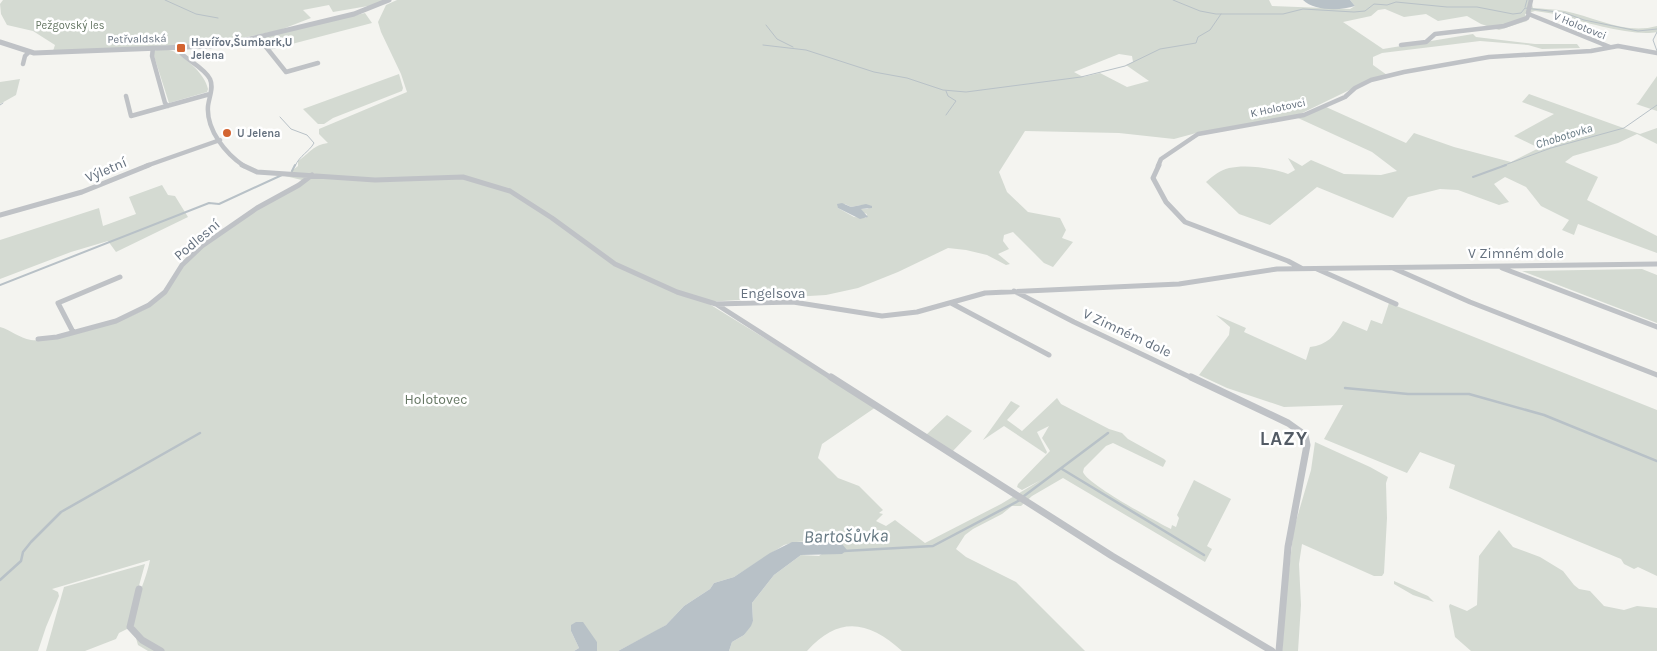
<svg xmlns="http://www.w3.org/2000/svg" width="1657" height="651" viewBox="0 0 1657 651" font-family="Karla,sans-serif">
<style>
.green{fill:#d4dad2;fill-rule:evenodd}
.water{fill:#b8c1c7}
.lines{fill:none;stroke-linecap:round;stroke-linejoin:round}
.stream-far2{stroke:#b8c1c7;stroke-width:1}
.stream-far1{stroke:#b8c1c7;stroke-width:2}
.stream{stroke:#b8c1c7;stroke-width:2.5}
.minor-far2{stroke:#bfc2c6;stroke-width:4.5}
.minor-far1{stroke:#bfc2c6;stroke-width:5}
.minor{stroke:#bfc2c6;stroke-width:7}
.tertiary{stroke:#bfc2c6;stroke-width:5}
.poi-dot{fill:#d36431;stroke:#fff;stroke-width:2}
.labels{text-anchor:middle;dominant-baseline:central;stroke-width:5;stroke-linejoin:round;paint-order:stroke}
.far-park-label{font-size:11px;fill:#667764;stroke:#fff}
.far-street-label{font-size:11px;fill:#65717f;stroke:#fff}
.far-poi-label{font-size:11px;font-weight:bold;fill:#65717f;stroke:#fff;text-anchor:start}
.far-water-label{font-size:12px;font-style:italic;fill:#667983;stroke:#fff}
.street-label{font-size:14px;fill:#65717f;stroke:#fff}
.park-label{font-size:14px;fill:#667764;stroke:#fff}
.near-water-label{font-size:18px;font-style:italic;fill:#667983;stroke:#fff}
.district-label{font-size:19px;font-weight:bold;letter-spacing:1px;fill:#535b65;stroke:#fff}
</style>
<rect width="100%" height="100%" fill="#f4f4f0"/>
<!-- green -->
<path class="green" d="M3,0H386L374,5L333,12L329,5L303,10L311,18L280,30L219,43L53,51L55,45L33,31L7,25L1,14L0,4Z
M397,0H1269L1272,6L1350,9L1355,6L1350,0H1531L1533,8C1543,9 1554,9 1565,11C1595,17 1625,35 1657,26V32C1634,37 1585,22 1561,16L1562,15L1535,11L1525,14L1527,21L1499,30L1481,24L1467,16L1438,21L1426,14L1404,17L1385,9L1378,10L1371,16L1343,22L1383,49L1473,34L1476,37L1535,44H1577L1580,48L1542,49L1528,45L1480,41L1382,53L1373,57V65L1387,75L1372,79L1294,117L1200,132L1174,139L1119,133L1025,131L999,172L1007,192L1028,212L1060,218L1066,230L1062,238L1073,242L1053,267L1044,263L1013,232L1004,235L1003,241L1009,249L998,254L1010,264L1006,265L987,255L966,250L948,248L898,272L858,288L826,295L706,302L876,407L822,444L818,458L838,478L859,486L883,510L879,513L883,514L876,521L886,526L895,520L925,543L1001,504L1041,480L1022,490L1017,487L1018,484L1050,451L1042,438L1049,426L1037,432L1047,452L1046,454L1004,426L983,440L1011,401L1020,406L1007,420L1022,431L1057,398L1061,404L1109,429L1122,433L1128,439L1164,459L1166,461L1163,467L1113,443L1106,446L1084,468L1083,472C1087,484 1152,519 1167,527L1171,529L1172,525L1176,527L1179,518L1177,515L1194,480L1231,499L1207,546L1212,549L1205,562L1063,478L1032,496L1021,506H1012L1002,514L973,529L965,535L956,549L966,557L1016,582L1085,651H902C869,621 839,615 807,651H729L732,642L744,635L753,621L752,603L774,575L801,555L819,556L836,542C820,542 800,539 784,545L734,577L714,583L710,589L684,606L666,625L656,631L618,651H597V642L571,631L579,648L574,651H148L138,645C126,607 143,595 150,560L52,589L58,592L59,596L46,627L38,651H0V327C11,330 19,338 31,340C54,343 138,319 153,303C167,288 177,269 192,256C226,226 268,203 306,181L285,176L298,166V161C310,153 313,145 328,143L319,134V129L407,92L401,74L381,32L378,22L386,5ZM1119,54L1132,56L1133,62L1126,65L1149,81L1127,87L1100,73L1083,77L1074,72ZM845,204L851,207L861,205L869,209H861V212L867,214L866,218L854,217L838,208Z
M365,13L372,23L269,50L261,38Z
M157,50C162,50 168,49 173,51C186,58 205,74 208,89L207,92L169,103L154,56V51Z
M399,74L403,88L402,91L333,118L324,124H318L303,109Z
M1657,76V111L1636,104L1638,103Z
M20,79L16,95L0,104V82Z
M1529,94L1640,134L1657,128V144L1637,134L1618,143L1573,156L1565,162L1598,177L1587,200L1657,236V253L1578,224L1574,235L1562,230L1569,220L1541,206L1526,187L1505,177L1494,184L1509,202L1499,205L1458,190L1440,189L1408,197L1393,218L1317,187L1270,225L1239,214L1206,182C1213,176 1220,170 1229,168C1246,164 1272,168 1288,174L1295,170L1288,158L1302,166L1311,160L1344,174L1381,175L1397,171L1372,152L1298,118L1326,107L1406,143L1414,133L1454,147L1511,162L1539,148L1514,136L1554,114L1522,102Z
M162,185L168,195L175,196L188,217L116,252L108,241L71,252L0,279V240L99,208L103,226L136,214L129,197Z
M1642,269L1657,275V323L1522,271Z
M1389,303L1657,410V576L1638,567L1634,569L1624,564L1621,559L1449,488L1455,465L1420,452L1407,473L1324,439L1343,405L1284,407L1227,388L1199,375L1229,335L1230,327L1216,315L1246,328L1244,332L1306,360L1310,347C1327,345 1335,336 1343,321L1367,331L1371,320L1382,324Z
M947,415L972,431L952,452L926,435Z
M1315,442L1370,467L1388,477L1386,483L1387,518L1384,573L1382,576H1374L1302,544L1299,564L1301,605L1298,651H1282L1287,586L1294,528L1311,470Z
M1499,530L1513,547L1540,557L1563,571L1574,585L1579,589L1590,591L1604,606L1624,610L1637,606L1657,608V651H1471L1455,637L1449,606L1450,604L1467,611L1477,605L1479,556Z
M145,564L127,629L119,633L116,639L85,651H46L64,587Z
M1394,581L1428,596L1434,602L1413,595L1394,584Z"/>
<!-- water -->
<path class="water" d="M1303,0H1350L1355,6C1340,11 1314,11 1303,0Z
M842,203L851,207L866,204L872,206V208L861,209L868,217L860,219L838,208L837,204Z
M792,542H836L842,544L847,550L842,554L801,555L774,575L752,603L753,621L751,626L744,635L732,642L729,651H618L666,625L684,606L710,589L714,583L734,577L770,553Z
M576,622H583L597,642V651H574L579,648L571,631V625Z"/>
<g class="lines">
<!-- stream-far2 -->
<path class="stream-far2" d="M165,0L196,14L218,18
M1173,0L1200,11L1216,14H1283L1303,9L1354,12L1365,11L1374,4L1387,5L1396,2L1447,7H1477L1513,14L1521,13L1525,8L1565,13L1584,20L1638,31L1657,29
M1525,7L1527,0
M766,25L777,39L793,47
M1657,32L1653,40L1657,51
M763,45L806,50L874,72L907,78L943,90L966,92L1081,77L1125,66L1160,49L1196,43L1198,37L1210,30L1221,14
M946,91L948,96L956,101L946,115
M0,105L3,103
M280,117L291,129L307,135L314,143C309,152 300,155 295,166
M1502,166L1551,148L1624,128L1657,105"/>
<!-- stream-far1 -->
<path class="stream-far1" d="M292,171L295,165
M1473,177L1506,165
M0,285L209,203L219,204L282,175"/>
<!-- stream -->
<path class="stream" d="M1345,388L1408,394H1469L1544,415L1657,461
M1062,469L1204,555
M1024,496L1108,433
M844,551L933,546L1020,500
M0,580L21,561L23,552L31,542L61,512L200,433"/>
<!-- minor-far2 -->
<path class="minor-far2" d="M1531,0L1528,13L1531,15L1610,47
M258,37L286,72L318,63
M1401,45L1426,42L1435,34L1504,26L1527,18L1529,14
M153,48L152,56L165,103L168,106
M176,48C185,60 203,66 210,79C214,88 209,97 208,106C206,130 226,154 244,166
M23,64L25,56L29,52
M126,96L131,116L210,94
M146,166L220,140
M1158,166L1161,159L1198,134L1304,115L1345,97L1355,88L1371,80L1404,72L1489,57L1591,51L1618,46L1657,53"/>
<!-- minor-far1 -->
<path class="minor-far1" d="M242,165L257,172L375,180L463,177L510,191L552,218L615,264L677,292L716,304L793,302L882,316L917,312L985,293L1179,284L1277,269L1657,264
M1159,165L1153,178L1166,202L1185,222L1288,261L1301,268
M0,215L82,192L149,165
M1393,268L1470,302L1657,375
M1502,268L1657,327
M1317,269L1396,304
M1014,291L1074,322L1194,379
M951,303L1049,355
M716,304L833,379
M73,332L58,303L120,277
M38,339L57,337L116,321L149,305L165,292L182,265L202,246L257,208L299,185L312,175"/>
<!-- minor -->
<path class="minor" d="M831,377L1112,556L1272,651
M1191,377L1288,423L1305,435L1307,445L1288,547L1279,651
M139,589L130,627L142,640L161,651"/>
<!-- tertiary -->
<path class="tertiary" d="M0,42L34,53L211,46L250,39L354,14L389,0"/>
</g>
<!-- markers -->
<g class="poi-dot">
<rect x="176" y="43" width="10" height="10" rx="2.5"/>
<circle cx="227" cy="133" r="5"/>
</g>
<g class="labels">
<!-- far-park labels -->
<g class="far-park-label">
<text x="70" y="25">Pežgovský les</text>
</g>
<!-- far-street labels -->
<g class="far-street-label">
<text transform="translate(1580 26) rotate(22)">V Holotovci</text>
<text transform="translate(137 39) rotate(-1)">Petřvaldská</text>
<text transform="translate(1278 108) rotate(-12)">K Holotovci</text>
</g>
<!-- far-poi labels -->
<g class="far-poi-label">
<text x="191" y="42">Havířov,Šumbark,U<tspan x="191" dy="13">Jelena</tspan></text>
<text x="237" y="133">U Jelena</text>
</g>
<!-- far-water labels -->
<g class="far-water-label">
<text transform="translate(1564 136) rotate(-17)">Chobotovka</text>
</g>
<!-- street labels -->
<g class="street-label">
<text transform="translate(106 170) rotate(-23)">Výletní</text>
<text transform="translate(197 240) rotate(-40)">Podlesní</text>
<text x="1516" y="253">V Zimném dole</text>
<text x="773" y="293">Engelsova</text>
<text transform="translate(1127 333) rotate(25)">V Zimném dole</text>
</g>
<!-- park labels -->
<g class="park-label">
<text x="436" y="399">Holotovec</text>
</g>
<!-- near-water labels -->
<g class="near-water-label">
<text transform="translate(846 536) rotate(-1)">Bartošůvka</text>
</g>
<!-- district labels -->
<g class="district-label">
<text x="1284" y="439">LAZY</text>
</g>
</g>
</svg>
